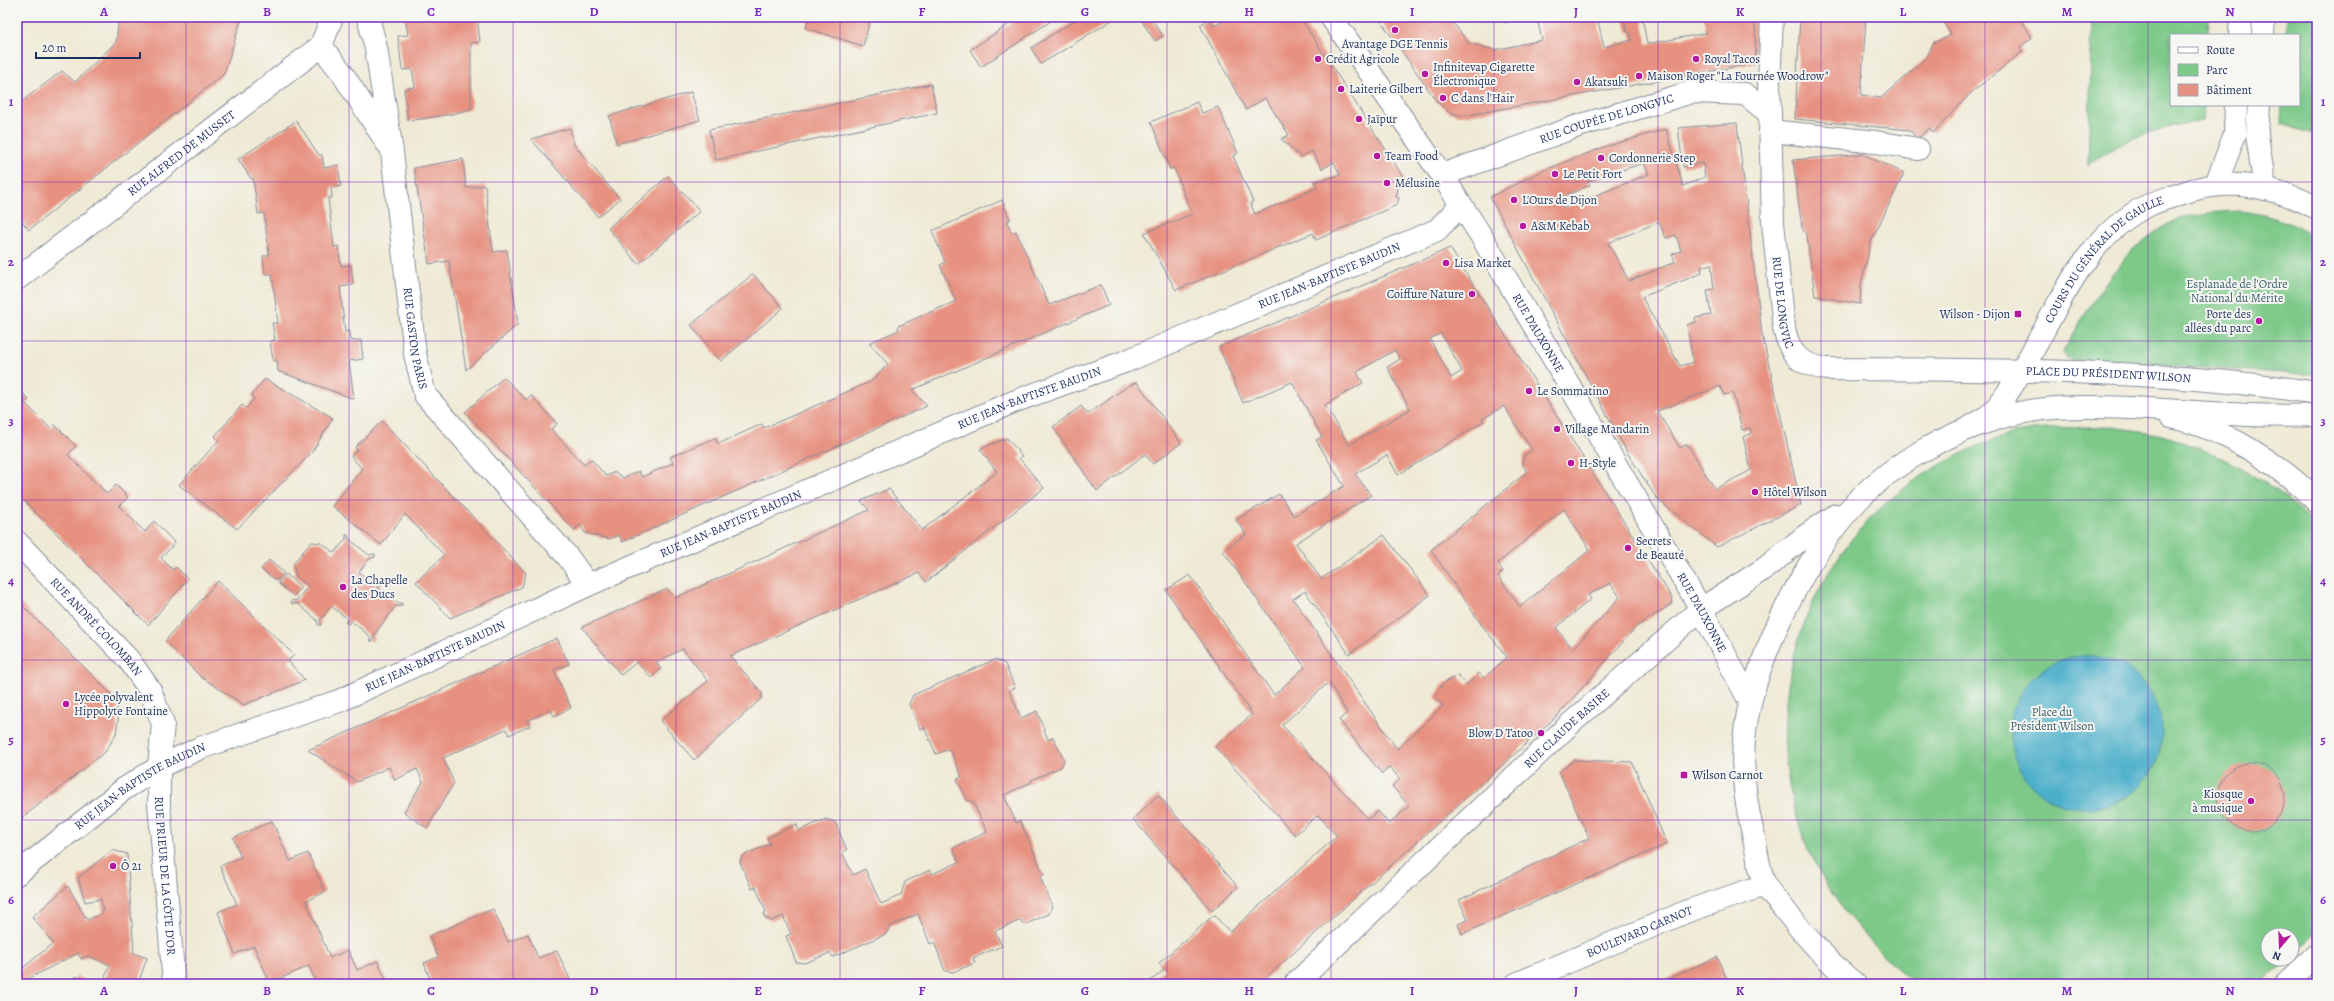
<svg xmlns="http://www.w3.org/2000/svg" width="2334" height="1001" viewBox="0 0 2334 1001" font-family="Alegreya,serif">
<style>
.green{fill:#7dc988;stroke:#4c7c73}
.water{fill:#4bafca;stroke:#336f94}
.building{fill:#e79180;fill-rule:evenodd}
.lines{fill:none;stroke-linecap:round;stroke-linejoin:round}
.street-casing{stroke:#858c9a;stroke-width:24}
.secondary-casing{stroke:#858c9a;stroke-width:24}
.street{stroke:#fff;stroke-width:22}
.secondary{stroke:#fff;stroke-width:22}
.grid{fill:none;stroke:#7b2cbf;stroke-width:1;stroke-opacity:0.55}
.poi-dot{fill:#b5179e;stroke:#f6f6f2;stroke-width:1.5}
.labels{text-anchor:middle;dominant-baseline:central;stroke-width:4;stroke-linejoin:round;paint-order:stroke}
.poi-label{font-size:12px;fill:#1b2f5e;stroke:#f6f6f2;text-anchor:start}
.street-label{font-size:12px;fill:#1b2f5e;stroke:#f6f6f2}
.park-label{font-size:12px;fill:#385d6b;stroke:#f6f6f2}
.neatline{fill:none;stroke:#7b2cbf;stroke-width:1.5}
.grid-label{font-size:13px;text-anchor:middle;font-weight:bold;fill:#7b2cbf}
</style>
<rect width="100%" height="100%" fill="#f6f6f2"/>
<filter id="ink" filterUnits="userSpaceOnUse"><feTurbulence type="fractalNoise" baseFrequency=".025" numOctaves="2"/><feDisplacementMap in="SourceGraphic" scale="8" xChannelSelector="R" yChannelSelector="G"/><feConvolveMatrix kernelMatrix="1 2 1 2 8 2 1 2 1" color-interpolation-filters="sRGB"/></filter>
<filter id="wash" filterUnits="userSpaceOnUse"><feTurbulence type="fractalNoise" baseFrequency=".012" numOctaves="4" result="noise"/><feDisplacementMap in="SourceGraphic" scale="16" xChannelSelector="R" yChannelSelector="G"/><feGaussianBlur stdDeviation="0.9" result="paint"/><feColorMatrix in="noise" values="0 0 0 0 0 0 0 0 0 0 0 0 0 0 0 0 0 1.4 0 .05"/><feComposite in="paint" operator="in"/></filter>
<g filter="url(#wash)">
<rect width="100%" height="100%" fill="#efead5"/>
<!-- green -->
<path class="green" d="M2092,17H2209L2208,35H2171V105H2204L2203,121C2162,126 2121,139 2088,165Z
M2287,17H2317V135L2281,124L2282,105H2299V35H2286Z
M2240,211C2268,214 2294,223 2317,239V375L2073,360L2066,358L2063,352C2091,304 2118,252 2168,224C2189,213 2216,212 2240,211Z
M2106,426C2127,430 2152,431 2172,438C2226,456 2280,485 2317,529V930L2292,959V935H2268V959H2292L2257,984C2175,984 2094,984 2012,984C1989,984 1967,984 1944,984C1937,984 1928,986 1921,984C1901,979 1861,931 1847,914C1733,771 1781,550 1942,464C1967,450 1998,436 2027,431C2053,427 2080,428 2106,426Z"/>
<!-- water -->
<path class="water" d="M2010 732a76 76 0 1 1 152 0a76 76 0 1 1-152 0Z"/>
<g id="blocks">
<!-- building -->
<path class="building" d="M119,17H242L224,74L29,230L17,215V105L62,71L75,82L116,42Z
M405,17H477L480,42L471,43V109L452,114L408,121L404,89L415,87L412,69L402,70L398,36L408,35Z
M809,17H871L863,46L806,28Z
M1020,17H1057L981,67L970,50Z
M1080,17H1117L1041,64L1031,48Z
M1139,17H1160L1153,21L1163,36L1155,41Z
M1218,17H1300L1404,178V181L1400,180L1396,197L1399,198L1397,205L1316,240L1313,233L1176,290L1144,233L1192,214L1174,168L1170,169L1151,122L1197,102L1202,113L1218,107L1238,153L1233,156L1253,202L1250,203L1255,214L1317,188L1314,182L1340,175L1334,162L1322,169L1312,151L1301,157L1281,139L1289,135L1265,98L1246,110L1200,25L1209,19L1213,26L1222,22Z
M1378,17H1449L1468,43L1495,50L1542,40L1537,19L1544,17H1597L1604,47L1632,40L1630,32H1627L1624,19L1642,17L1647,44L1706,33L1704,17H1755L1756,63L1468,115H1458L1449,112L1437,102Z
M1502,17H1518L1505,23Z
M1800,17H1866L1861,95L1881,98L1927,57L1933,43L1951,35L1940,17H2020L2032,38L2020,47L2022,52L1972,92L1933,133L1930,128L1917,139L1910,130L1795,119Z
M931,84L937,113L716,160L709,130Z
M691,92L700,120L617,144L609,116Z
M296,121L319,155H322L324,168L338,165L341,186L331,188L332,198H328L334,247L338,246L341,266L351,265L353,285L340,287L345,332L349,331L350,341L361,340L363,359L349,361L354,399L278,371L277,360L273,361L270,341L275,340L272,323H278L272,274H265L263,256L269,255L264,213L258,214L253,178L251,179L238,159Z
M1737,123L1762,334L1801,505L1717,547L1657,499L1628,454L1490,197L1542,171L1604,147L1666,129L1683,186L1705,177L1703,163L1683,167L1678,128ZM1644,163L1649,174L1564,208L1560,198L1590,185L1588,181ZM1659,222L1666,238L1676,235L1681,251L1672,254L1675,262L1629,281L1608,243ZM1711,264L1714,289L1707,290L1711,315L1695,318L1696,322L1687,325L1693,362L1680,366L1642,297L1702,273L1701,267ZM1720,386L1724,395L1733,393L1742,430L1750,428L1751,434L1743,437L1751,470L1715,489L1687,444L1680,448L1657,411Z
M570,128L574,145L620,199L598,217L531,139Z
M1862,154L1904,173L1871,242L1861,285L1860,304L1815,296L1807,236L1802,228L1793,160Z
M463,159L466,188L485,185L493,252L507,250L518,324L466,370L449,261L429,264L414,168Z
M668,176L700,211L638,264L608,228Z
M1002,200L1010,220L1007,221L1012,233L1016,231L1049,305L1101,285L1109,305L912,390L927,406L622,542L619,535L609,539L585,533L580,525L574,530L465,412L504,377L526,400L531,395L557,424L551,429L584,465L591,459L606,476L615,472L623,478L639,471L642,477L673,463L670,457L715,438L718,444L762,424L764,428L872,381L888,364L869,343L899,330L898,326L956,301L940,265L945,262L932,231Z
M1450,248L1671,596L1673,603L1636,627L1559,714L1259,984H1147L1164,970L1159,963L1214,915L1230,932L1337,836L1318,815L1295,835L1215,747L1252,714L1166,590L1190,575L1274,695L1305,667L1223,551L1246,534L1236,520L1279,494L1294,516L1344,486L1316,440L1322,437L1292,382L1243,403L1219,347ZM1441,333L1462,371L1451,378L1430,339ZM1395,350L1400,359L1387,367L1410,409L1349,445L1325,405L1363,383L1357,372ZM1504,406L1532,450L1524,455L1522,464L1527,472L1431,550L1481,624L1507,657L1484,678L1479,673L1467,685L1458,675L1443,684L1435,697L1443,706L1397,749L1293,599L1305,591L1349,654L1430,595L1384,535L1321,579L1296,543L1371,495L1355,474L1387,455L1398,475L1484,421L1482,419ZM1564,509L1590,550L1520,607L1498,576L1503,571L1498,563ZM1610,583L1620,597L1573,649L1556,628L1591,599L1588,595ZM1329,682L1347,713L1339,720L1382,774L1390,767L1400,779L1392,786L1409,806L1389,824L1378,811L1368,819L1282,725Z
M753,274L783,308L721,361L691,325Z
M265,379L333,418L312,452L237,529L179,485L219,440L215,436L242,405L246,408L254,399L252,395Z
M1137,382L1181,443L1153,464L1145,454L1097,491L1053,427L1081,406L1088,414L1128,386Z
M17,387L29,400L25,403L50,428L54,424L76,446L68,455L107,494L116,485L128,497L119,506L145,532L154,521L175,543L161,558L173,570L176,567L188,579L148,625L17,494Z
M382,421L526,573L522,587L450,618L416,582L444,555L405,514L381,545L332,506L362,469L351,456L357,450L355,447Z
M1007,438L1022,456L1019,458L1044,488L926,582L919,573L730,656L762,693V698L694,760L660,721L708,681L683,649L656,662L661,669L651,678L637,662L621,675L582,627L667,589L675,598L869,510L861,501L889,489L922,530L997,472L980,449Z
M346,535H348L349,539L369,555L375,554V557L370,558L359,572L376,586L378,582L381,584L378,588L397,603H402V606H396L373,636V641H370V636L351,621L348,624L345,622L348,619L331,606L320,620L321,625H318L317,620L297,603L292,604L291,601L297,600L308,586L296,576L293,564L311,542L322,543L334,553L346,539Z
M269,560L284,573L277,581L261,569Z
M286,574L301,587L294,596L278,583Z
M218,581L294,655L288,661L305,680L244,705L201,677L165,641Z
M17,600L111,694L119,713L116,734L105,752L17,822Z
M557,638L569,664L554,670L571,708L554,716L551,710L527,721L530,726L509,735L506,729L443,758L454,783L427,828L404,812L423,782L417,769L395,780L389,767L357,782L308,750Z
M996,659L1005,664L1015,688L1009,690L1021,718L1037,711L1048,740L1053,737L1064,760L1061,767L1031,780L1032,782L1004,795L1016,823L1020,821L1044,875L1040,877L1052,905L1049,914L1024,925L1021,920L995,931L1002,946L973,958L975,963L953,972L945,971L934,942L930,944L918,914L890,926L886,934L833,957L830,953L805,963L796,962L786,936L791,934L783,916L772,921L765,918L764,913L766,912L756,887L752,889L740,862L742,856L770,844L767,838L797,824L798,831L826,819L835,822L847,850L842,852L853,875L865,869L881,904L901,895L905,882L930,870L932,874L959,862L953,848L987,832L973,802L967,800L957,779L962,777L949,749L936,754L924,727L920,729L909,704L913,695Z
M1574,760L1632,762L1667,844L1462,934L1458,924L1468,920L1459,900L1589,838L1559,772Z
M2217 797a34 34 0 1 1 68 0a34 34 0 1 1-68 0Z
M1158,795L1238,887L1212,911L1133,819Z
M272,821L290,861L308,853L325,892L306,901L330,958L348,950L357,970L378,961L388,984H317L309,966L270,983L254,946L235,954L218,912L237,904L220,866L241,857L233,838Z
M112,850L127,854L134,953L147,958L138,984H102L110,965L88,956L81,959L78,953L22,982L23,984H17V973L53,943L32,917L68,886L87,920L103,913L101,899L85,902L78,878Z
M493,909L508,942L528,934L538,958L557,951L572,984H426L431,982L424,963L438,957L429,936Z
M1717,957L1729,984H1656Z
M76,976L85,980L84,984H73Z"/>
</g>
</g>
<g filter="url(#ink)">
<use href="#blocks" fill-opacity="0" stroke="#858c9a" stroke-width="1"/>
<g class="lines">
<!-- street casing -->
<g class="street-casing">
<g id="street">
<path id="s1" d="M368,17L376,48L392,152L415,354L425,395L568,557L588,585"/>
<path d="M2240,35L2241,17"/>
<path d="M2263,35L2264,17"/>
<path d="M321,46L342,73L387,143"/>
<path d="M2259,105L2257,135L2265,189"/>
<path d="M1770,131L1876,142L1918,149"/>
<path d="M2216,184L2235,134L2236,105"/>
<path id="s2" d="M17,279L321,46L332,17"/>
<path id="s3" d="M1972,426C1979,422 1987,418 1992,412C2008,396 2019,374 2031,354C2061,300 2089,233 2149,205C2160,200 2172,197 2183,193C2228,177 2276,186 2317,208"/>
<path id="s4" d="M17,542L129,660L150,690L163,724L159,767V803L174,984"/>
<path id="s5" d="M17,874L124,789L159,767L200,748L339,701L588,585L1013,402L1124,362L1437,230L1461,205"/>
</g>
</g>
<!-- secondary casing -->
<g class="secondary-casing">
<g id="secondary">
<path id="s6" d="M1331,17L1442,175L1480,234L1701,609L1750,702"/>
<path id="s7" d="M1772,17L1769,83L1773,223L1784,328C1790,356 1799,364 1827,369C1990,370 2156,368 2317,393"/>
<path id="s8" d="M1442,175L1578,126L1692,92L1745,94L1770,114"/>
<path d="M2171,417C2223,428 2281,464 2317,502"/>
<path id="s9" d="M1295,984L1569,725L1701,609L1764,569L1805,536L1836,515"/>
<path id="s10" d="M1516,984L1688,911L1765,885"/>
<path d="M1855,984C1828,962 1805,936 1784,909C1778,901 1769,893 1765,884C1759,870 1757,853 1754,838C1746,806 1741,774 1744,741C1750,665 1806,554 1858,500C1895,462 1946,434 1996,419C2040,405 2085,406 2130,408C2190,411 2257,418 2317,415"/>
<path d="M2286,984L2317,955"/>
</g>
</g>
<!-- street -->
<use href="#street" class="street"/>
<!-- secondary -->
<use href="#secondary" class="secondary"/>
</g>
</g>
<!-- grid -->
<path class="grid" d="M186,17V984M349,17V984M513,17V984M676,17V984M840,17V984M1003,17V984M1167,17V984M1331,17V984M1494,17V984M1658,17V984M1821,17V984M1985,17V984M2148,17V984M17,182H2317M17,341H2317M17,500H2317M17,660H2317M17,820H2317"/>
<!-- markers -->
<g class="poi-dot">
<circle cx="1395" cy="30" r="4"/>
<circle cx="1318" cy="59" r="4"/>
<circle cx="1696" cy="59" r="4"/>
<circle cx="1425" cy="74" r="4"/>
<circle cx="1639" cy="76" r="4"/>
<circle cx="1577" cy="82" r="4"/>
<circle cx="1341" cy="89" r="4"/>
<circle cx="1443" cy="98" r="4"/>
<circle cx="1359" cy="119" r="4"/>
<circle cx="1377" cy="156" r="4"/>
<circle cx="1601" cy="158" r="4"/>
<circle cx="1555" cy="174" r="4"/>
<circle cx="1387" cy="183" r="4"/>
<circle cx="1514" cy="200" r="4"/>
<circle cx="1523" cy="226" r="4"/>
<circle cx="1446" cy="263" r="4"/>
<circle cx="1472" cy="294" r="4"/>
<rect x="2014" y="310" width="8" height="8" rx="2"/>
<circle cx="2259" cy="321" r="4"/>
<circle cx="1529" cy="391" r="4"/>
<circle cx="1557" cy="429" r="4"/>
<circle cx="1571" cy="463" r="4"/>
<circle cx="1755" cy="492" r="4"/>
<circle cx="1628" cy="548" r="4"/>
<circle cx="343" cy="587" r="4"/>
<circle cx="66" cy="704" r="4"/>
<circle cx="1541" cy="733" r="4"/>
<rect x="1680" y="771" width="8" height="8" rx="2"/>
<circle cx="2251" cy="801" r="4"/>
<circle cx="113" cy="866" r="4"/>
</g>
<g class="labels">
<!-- poi labels -->
<g class="poi-label">
<text x="1395" y="44" text-anchor="middle">Avantage DGE Tennis</text>
<text x="1326" y="59">Crédit Agricole</text>
<text x="1704" y="59">Royal Tacos</text>
<text x="1433" y="67">Infinitevap Cigarette<tspan x="1433" dy="14">Électronique</tspan></text>
<text x="1647" y="76">Maison Roger "La Fournée Woodrow"</text>
<text x="1585" y="82">Akatsuki</text>
<text x="1349" y="89">Laiterie Gilbert</text>
<text x="1451" y="98">C dans l'Hair</text>
<text x="1367" y="119">Jaïpur</text>
<text x="1385" y="156">Team Food</text>
<text x="1609" y="158">Cordonnerie Step</text>
<text x="1563" y="174">Le Petit Fort</text>
<text x="1395" y="183">Mélusine</text>
<text x="1522" y="200">L'Ours de Dijon</text>
<text x="1531" y="226">A&amp;M Kebab</text>
<text x="1454" y="263">Lisa Market</text>
<text x="1464" y="294" text-anchor="end">Coiffure Nature</text>
<text x="2010" y="314" text-anchor="end">Wilson - Dijon</text>
<text x="2251" y="314" text-anchor="end">Porte des<tspan x="2251" dy="14">allées du parc</tspan></text>
<text x="1537" y="391">Le Sommatino</text>
<text x="1565" y="429">Village Mandarin</text>
<text x="1579" y="463">H-Style</text>
<text x="1763" y="492">Hôtel Wilson</text>
<text x="1636" y="541">Secrets<tspan x="1636" dy="14">de Beauté</tspan></text>
<text x="351" y="580">La Chapelle<tspan x="351" dy="14">des Ducs</tspan></text>
<text x="74" y="697">Lycée polyvalent<tspan x="74" dy="14">Hippolyte Fontaine</tspan></text>
<text x="1533" y="733" text-anchor="end">Blow D Tatoo</text>
<text x="1692" y="775">Wilson Carnot</text>
<text x="2243" y="794" text-anchor="end">Kiosque<tspan x="2243" dy="14">à musique</tspan></text>
<text x="121" y="866">Ô 21</text>
</g>
<!-- street labels -->
<g class="street-label">
<text stroke="none"><textPath href="#s8" startOffset="174">RUE COUPÉE DE LONGVIC</textPath></text>
<text stroke="none"><textPath href="#s2" startOffset="207">RUE ALFRED DE MUSSET</textPath></text>
<text stroke="none"><textPath href="#s3" startOffset="217">COURS DU GÉNÉRAL DE GAULLE</textPath></text>
<text stroke="none"><textPath href="#s5" startOffset="1448">RUE JEAN-BAPTISTE BAUDIN</textPath></text>
<text stroke="none"><textPath href="#s7" startOffset="286">RUE DE LONGVIC</textPath></text>
<text stroke="none"><textPath href="#s6" startOffset="378">RUE D'AUXONNE</textPath></text>
<text stroke="none"><textPath href="#s1" startOffset="325">RUE GASTON PARIS</textPath></text>
<text stroke="none"><textPath href="#s7" startOffset="658">PLACE DU PRÉSIDENT WILSON</textPath></text>
<text stroke="none"><textPath href="#s5" startOffset="1124">RUE JEAN-BAPTISTE BAUDIN</textPath></text>
<text stroke="none"><textPath href="#s5" startOffset="800">RUE JEAN-BAPTISTE BAUDIN</textPath></text>
<text stroke="none"><textPath href="#s6" startOffset="702">RUE D'AUXONNE</textPath></text>
<text stroke="none"><textPath href="#s4" startOffset="116">RUE ANDRÉ COLOMBAN</textPath></text>
<text stroke="none"><textPath href="#s5" startOffset="476">RUE JEAN-BAPTISTE BAUDIN</textPath></text>
<text stroke="none"><textPath href="#s9" startOffset="373">RUE CLAUDE BASIRE</textPath></text>
<text stroke="none"><textPath href="#s5" startOffset="152">RUE JEAN-BAPTISTE BAUDIN</textPath></text>
<text stroke="none"><textPath href="#s4" startOffset="388">RUE PRIEUR DE LA CÔTE D'OR</textPath></text>
<text stroke="none"><textPath href="#s10" startOffset="134">BOULEVARD CARNOT</textPath></text>
</g>
<!-- park labels -->
<g class="park-label">
<text x="2237" y="284">Esplanade de l'Ordre<tspan x="2237" dy="14">National du Mérite</tspan></text>
<text x="2052" y="712">Place du<tspan x="2052" dy="14">Président Wilson</tspan></text>
</g>
</g>
<!-- margin -->
<rect width="2334" height="1001" fill="none" stroke="#f6f6f2" stroke-width="44"/>
<!-- legend -->
<rect x="2170" y="34" width="130" height="72" fill="#f6f6f2" stroke="#9ea6b7"/>
<rect x="2178" y="47" width="20" height="6" fill="#ffffff" stroke="#9ea6b7"/>
<text x="2206" y="54" font-size="12" fill="#1b2f5e">Route</text>
<rect x="2178" y="64" width="20" height="12" fill="#7dc988" stroke="#9ea6b7"/>
<text x="2206" y="74" font-size="12" fill="#1b2f5e">Parc</text>
<rect x="2178" y="84" width="20" height="12" fill="#e79180" stroke="#9ea6b7"/>
<text x="2206" y="94" font-size="12" fill="#1b2f5e">Bâtiment</text>
<!-- north arrow -->
<g transform="translate(2280 947) rotate(199)"><circle r="19" fill="#f6f6f2" stroke="#9ea6b7"/>
<path d="M0-3L7 15L0 10L-7 15Z" fill="#b5179e"/>
<text y="-6" font-size="11" font-weight="bold" text-anchor="middle" fill="#1b2f5e">N</text>
</g>
<!-- scale -->
<path d="M36 52v6h104v-6" fill="none" stroke="#1b2f5e" stroke-width="2"/>
<text x="42" y="52" font-size="12" fill="#1b2f5e" stroke="#f6f6f2" stroke-width="3" paint-order="stroke">20 m</text>
<rect x="22" y="22" width="2290" height="957" class="neatline"/>
<g class="grid-label">
<text x="104" y="16">A</text>
<text x="267" y="16">B</text>
<text x="431" y="16">C</text>
<text x="594" y="16">D</text>
<text x="758" y="16">E</text>
<text x="922" y="16">F</text>
<text x="1085" y="16">G</text>
<text x="1249" y="16">H</text>
<text x="1412" y="16">I</text>
<text x="1576" y="16">J</text>
<text x="1740" y="16">K</text>
<text x="1903" y="16">L</text>
<text x="2067" y="16">M</text>
<text x="2230" y="16">N</text>
<text x="11" y="106">1</text>
<text x="2323" y="106">1</text>
<text x="11" y="266">2</text>
<text x="2323" y="266">2</text>
<text x="11" y="425">3</text>
<text x="2323" y="425">3</text>
<text x="11" y="585">4</text>
<text x="2323" y="585">4</text>
<text x="11" y="744">5</text>
<text x="2323" y="744">5</text>
<text x="11" y="904">6</text>
<text x="2323" y="904">6</text>
<text x="104" y="995">A</text>
<text x="267" y="995">B</text>
<text x="431" y="995">C</text>
<text x="594" y="995">D</text>
<text x="758" y="995">E</text>
<text x="922" y="995">F</text>
<text x="1085" y="995">G</text>
<text x="1249" y="995">H</text>
<text x="1412" y="995">I</text>
<text x="1576" y="995">J</text>
<text x="1740" y="995">K</text>
<text x="1903" y="995">L</text>
<text x="2067" y="995">M</text>
<text x="2230" y="995">N</text>
</g>
</svg>
